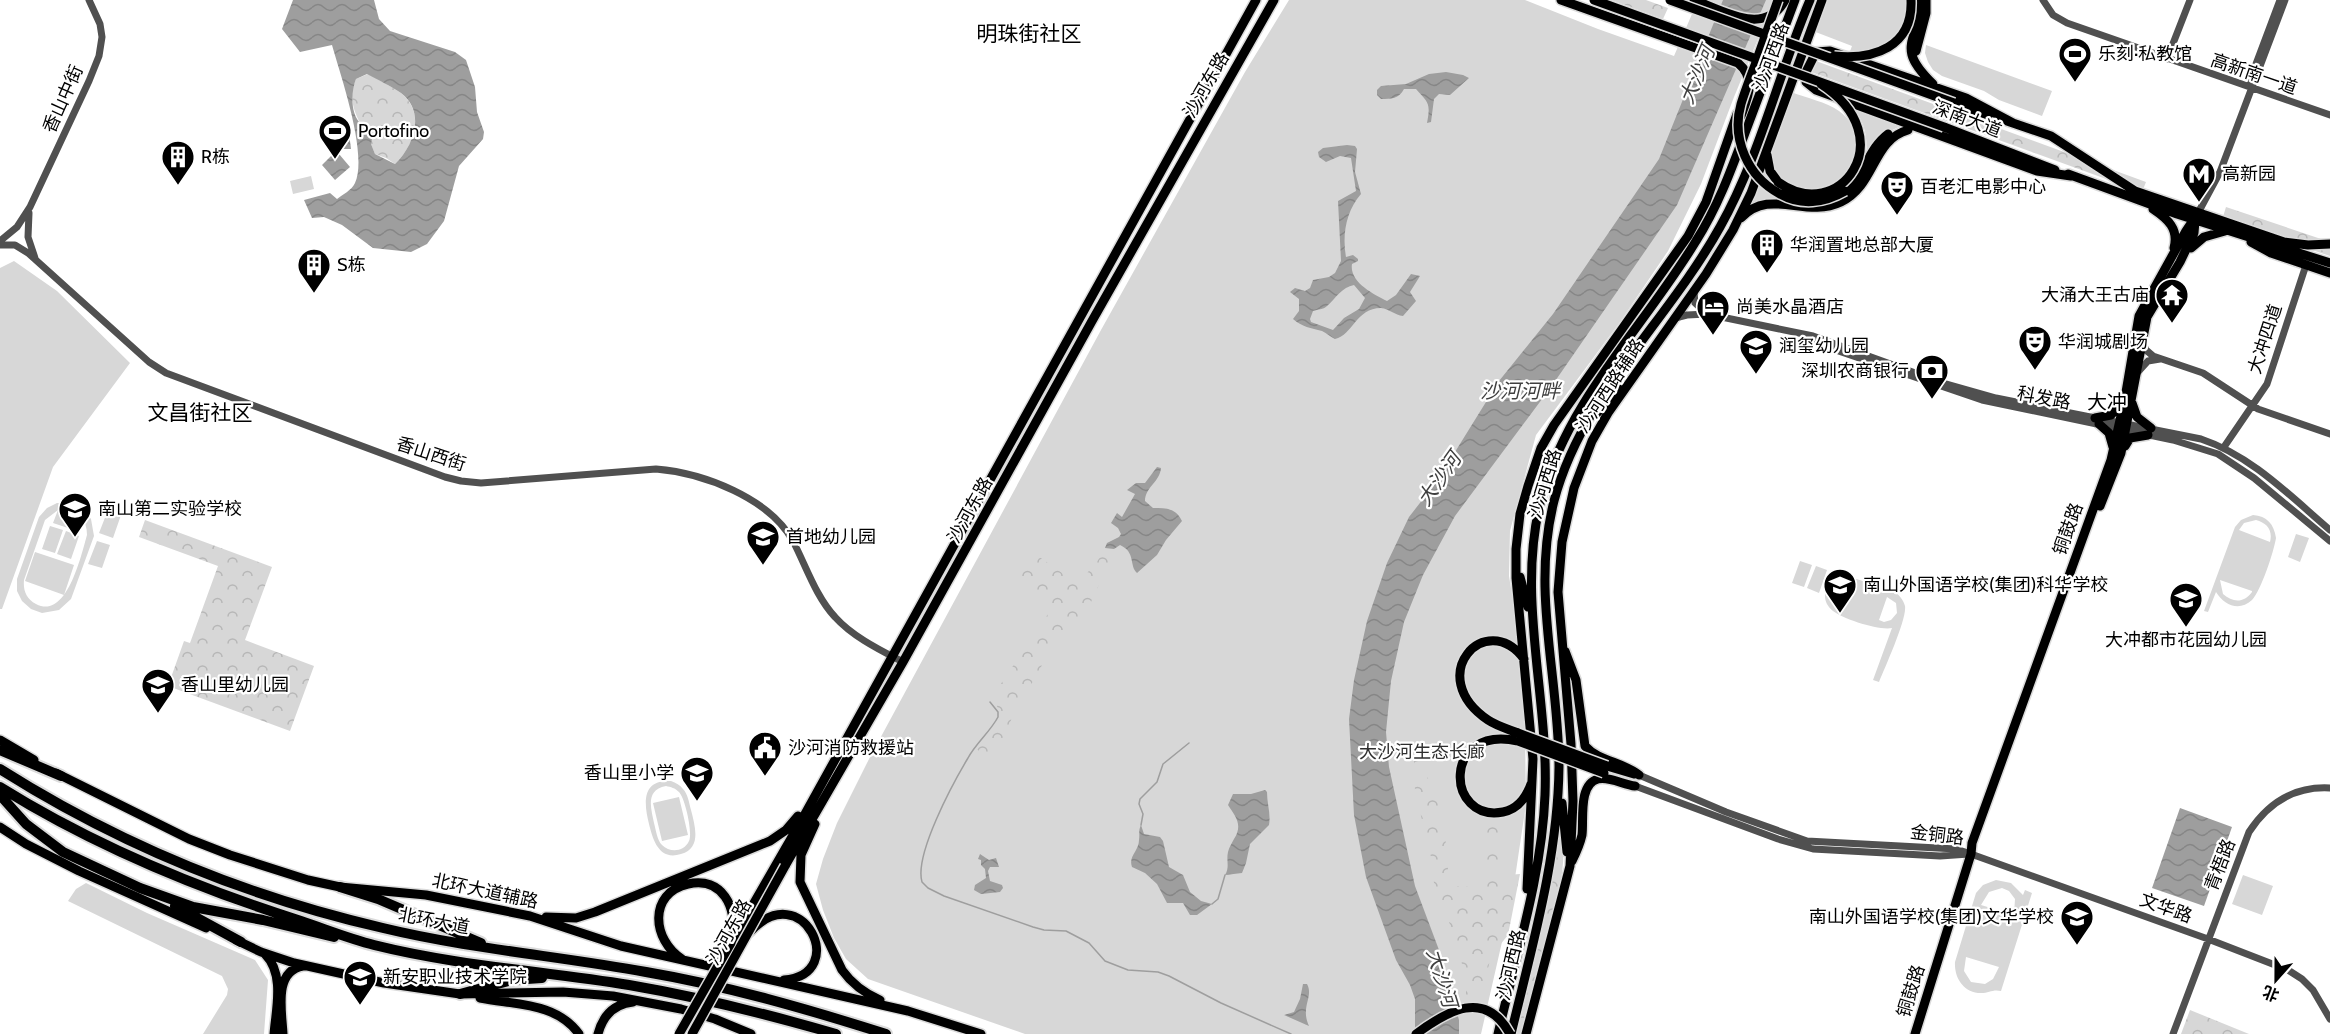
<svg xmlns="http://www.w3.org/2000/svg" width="2330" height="1034" viewBox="0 0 2330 1034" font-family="Cabin,'Noto Sans SC',sans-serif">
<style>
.green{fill:#d7d7d7;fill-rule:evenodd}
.forest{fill:url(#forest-crowns)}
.water{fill:url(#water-waves);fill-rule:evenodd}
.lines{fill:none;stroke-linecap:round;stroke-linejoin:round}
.stream{stroke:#9e9e9e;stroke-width:1.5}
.major-casing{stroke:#dbdbdb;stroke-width:12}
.highway-casing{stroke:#dbdbdb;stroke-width:14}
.minor{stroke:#505050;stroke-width:7}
.major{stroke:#000;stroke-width:9}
.highway{stroke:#000;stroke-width:10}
.major-bridge-casing{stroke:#dbdbdb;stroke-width:12;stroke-linecap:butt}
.major-bridge{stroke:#000;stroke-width:9}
.labels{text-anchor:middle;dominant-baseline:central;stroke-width:4.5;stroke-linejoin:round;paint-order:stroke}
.poi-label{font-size:18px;fill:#000;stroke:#fff;text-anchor:start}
.street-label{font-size:18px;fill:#000;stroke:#fff}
.park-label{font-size:18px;fill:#2e2e2e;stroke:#fff}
.water-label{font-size:20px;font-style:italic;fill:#3f3f3f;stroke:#fff}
.neighbourhood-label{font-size:20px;fill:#000;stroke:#fff}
.quarter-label{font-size:21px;fill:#000;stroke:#fff}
</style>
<defs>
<pattern id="forest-crowns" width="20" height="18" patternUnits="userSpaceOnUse" patternTransform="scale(1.5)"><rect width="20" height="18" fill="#d7d7d7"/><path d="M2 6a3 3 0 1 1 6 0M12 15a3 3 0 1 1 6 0" fill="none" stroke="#b7b7b7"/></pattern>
<pattern id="water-waves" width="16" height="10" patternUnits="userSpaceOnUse" patternTransform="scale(1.5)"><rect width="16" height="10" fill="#9e9e9e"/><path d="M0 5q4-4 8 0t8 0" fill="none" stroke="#868686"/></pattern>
</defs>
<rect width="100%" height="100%" fill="#fff"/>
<!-- green -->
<path class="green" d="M1289,0H1525L1598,29L1674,56L1698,0H1774L1734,97L1701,184L1668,251L1620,322L1536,435L1510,531L1509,576L1518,631L1525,732L1526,804L1512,898L1481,1034H1025L868,979L846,959L834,938L823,910L816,884L823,859L837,823L870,757L1101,330L1245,72Z
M1826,0H1907C1909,7 1907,12 1905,19C1895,49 1877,48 1849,54L1852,46L1813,31Z
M1926,45L2052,91L2042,116L1999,100L1984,91L1942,76L1933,70L1928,62L1925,53Z
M1791,92C1807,98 1826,102 1839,111C1849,118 1853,126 1856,137C1858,146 1856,151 1853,160C1840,200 1769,199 1770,154C1771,136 1785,109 1791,92Z
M1851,105L1903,125L1884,134L1866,157C1868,137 1865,121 1851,105Z
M1763,168L1778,186L1801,197L1763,202L1748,208Z
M311,176L314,189L293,194L290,181Z
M14,261L57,291L130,363L53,467L2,609H0V268Z
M57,503L74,504L84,510L91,519L94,536L71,599L59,610L42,613L31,609L22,601L17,591V579L39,517L47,508ZM63,509C79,511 87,520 87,535C81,556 67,620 36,604C26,599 23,590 24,580L45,520L58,510L53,523L77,531L81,519L58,511Z
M108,510L121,515L113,538L99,533Z
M2253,515C2267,516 2274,524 2276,538C2274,551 2261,591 2252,600C2239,612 2224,605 2216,592L2208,612L2204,611L2235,527L2241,520ZM2256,520C2267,523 2273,530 2270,542L2239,530L2244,523ZM2220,580L2252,591V592C2244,603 2233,603 2223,594Z
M50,526L63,530L55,553L42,549Z
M66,531L79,536L71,559L57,554Z
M2296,534L2309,538L2300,562L2288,557Z
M97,541L110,545L102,568L88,564Z
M35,552L74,565L64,595L25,581Z
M1800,561L1812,565L1804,587L1792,583Z
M1816,566L1827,570L1819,593L1807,588Z
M1844,575L1894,591C1899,595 1903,599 1905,606C1907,619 1885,667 1879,682L1873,680L1892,628C1880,631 1843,619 1833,611C1817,598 1827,578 1844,575ZM1841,582L1851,584L1842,607L1835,603L1832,596L1834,587ZM1887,597L1896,603L1897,613L1891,620L1884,622L1879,620Z
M671,781C676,783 680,785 683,789C688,794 689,803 691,810C695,826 702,848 681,854C659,861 653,840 649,824C644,804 641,779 671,781ZM666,786C671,787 675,788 679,792C685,798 693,833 689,841C684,852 670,853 662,845C657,840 656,830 654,823C651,808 645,790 666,786Z
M679,797L688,835L662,841L653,803Z
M2243,875L2273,886L2262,915L2232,904Z
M1996,880L2011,883L2023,895L2025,890L2032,893L2001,991C1993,989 1989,993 1981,993C1964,993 1954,978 1955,962L1976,893L1983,885ZM2002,888L2009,891L2015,899L2014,915L1981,905L1989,892ZM1966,957L1999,967L1993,979L1985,984L1971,982L1964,971Z
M86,883L147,913L255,960L268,980L264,1034H203L227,995L228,989L222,976L68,901L76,889Z"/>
<!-- forest -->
<path class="forest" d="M1611,0H1646L1668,8L1663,19Z
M1816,61L2146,182L2142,192L1811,72Z
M368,74C379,80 391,86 401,93C426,113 414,146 395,164L386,158L375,154C366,128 343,107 356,79Z
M2226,207L2330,242V256L2222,220Z
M145,520L272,567L245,640L314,666L290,731L168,686L184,641L190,643L218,566L139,537Z
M1105,548L1114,549L1115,555L1101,580L1081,624L1049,651L1035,679L1017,702L1007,732L988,757L975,748L998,717L999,710L992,697L1048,614L1042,596L1020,579L1025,566L1035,554L1078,584L1098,560Z
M1414,759C1420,762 1422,768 1425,773C1445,808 1447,846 1449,886L1479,887L1480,877L1520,874L1508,935L1491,956L1484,985L1483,1004H1465L1467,981L1452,930L1434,883L1431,857L1415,791Z
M1490,826L1503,828L1497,854L1505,856L1506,862H1482C1492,845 1485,844 1485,827Z
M1560,833C1576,862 1532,997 1521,1034H1516L1546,908Z
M2190,1010L2249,1034H2181Z"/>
<!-- water -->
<path class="water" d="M293,0H374L379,19L390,31L455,52L466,60L475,87L477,112L484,132L483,139L459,166L444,221L427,244L411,252L373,248L342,225L324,217L312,218L304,200L330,193L337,199C342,195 352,190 355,183C368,154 341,77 332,45L300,52L282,29ZM367,74C378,80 391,86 401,93C426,112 414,146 395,164L375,154L371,144L373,133C369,130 364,128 361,124C350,114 351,91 356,79Z
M1723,0H1766L1677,205L1551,387L1455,516L1423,575L1404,622L1391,681L1386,732L1389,767L1415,886L1442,958L1459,1020V1034H1415V999L1410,985L1396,960L1366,877L1354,815L1349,719L1354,680L1367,621L1387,563L1409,517L1437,481L1499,381L1553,314L1659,159Z
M1446,72L1463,75L1469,78L1450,95L1439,94L1434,99L1431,122L1427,123C1431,102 1428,103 1416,89H1404C1399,99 1391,99 1381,99L1377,95V90L1381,86L1406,84L1429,74Z
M349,133L351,149H340L339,154L350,167L335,180L322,165L334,153L327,143Z
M1347,145L1355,146L1357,149L1355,172L1361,194C1346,211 1342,235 1346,257L1353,255L1358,259V261L1352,264C1349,282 1373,294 1387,301L1396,295L1411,274L1420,276L1410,292L1416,301L1403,316C1395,315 1389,309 1381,308C1356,308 1353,335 1335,339C1331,337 1326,333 1322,331C1311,328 1302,327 1293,319L1299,311V299L1290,292L1295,288L1305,291L1310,288L1313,280L1329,277L1335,273L1341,261L1338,201L1356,191L1351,158L1340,156L1326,162L1319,157L1318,152L1323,148ZM1354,285L1365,298L1359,309L1344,318L1333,330L1311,322L1310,319L1313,311C1318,309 1323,310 1327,306C1336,298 1342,287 1354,285Z
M1157,467L1161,468C1160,482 1145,487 1145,501L1153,508C1166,508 1176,508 1182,521L1166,540L1157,555L1137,573C1129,566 1136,552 1120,545L1114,549L1105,548L1107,543L1119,537L1121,534L1118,528L1111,523L1117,513L1122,517L1135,494L1127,490L1136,483H1145Z
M1265,790L1267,792C1267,804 1271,814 1269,825L1250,844L1246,863L1242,873L1225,875C1230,867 1226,861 1228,852C1229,847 1232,843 1234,839C1243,825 1236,817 1228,805L1233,794H1251Z
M2180,808L2232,827L2204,906L2152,888Z
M1141,825L1144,834L1160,837L1163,841L1169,867L1183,875L1190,892L1201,901L1212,904L1197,915H1190L1183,903H1167L1157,884L1145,873L1132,867C1128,856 1139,851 1139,840C1140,833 1138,831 1141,825Z
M980,854L989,860L996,858L999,867H990L988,871L990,881L1002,885L1003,888L1000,892L981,894L974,890L975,885L986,878L985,869L981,865V860L978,859Z
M1303,984H1307C1314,997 1300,1007 1309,1026L1284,1015L1294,1012L1300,999Z"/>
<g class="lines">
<!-- stream -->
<path class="stream" d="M990,702L998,712V717C990,732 976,743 968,758C953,783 914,855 922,882L928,888L944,896L1033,927L1044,930L1066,931L1089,943L1105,961L1128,970L1158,972L1169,976L1221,1003L1291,1034
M1141,825L1143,814L1139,804L1140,799L1157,782L1163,764L1189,743
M1212,904L1218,899L1225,875"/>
<!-- major casing -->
<g class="major-casing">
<path id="major" d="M1561,0L1738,63C1757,79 1748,97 1741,116
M1694,0C1724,11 1765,37 1785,0
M1920,0C1920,43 1893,45 1933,84
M1916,51L1926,13V0
M1954,103L1988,115
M2007,121L2051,136L2135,191L2284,242L2308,245L2330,244
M2013,123L1966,98L1830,51L1816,52L1806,72V82L1816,90L2037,171L2071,176
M1944,127L2055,170
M1767,155L1770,171L1778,182
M2068,174L2177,214L2330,263
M1845,191C1865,175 1868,149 1888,134
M2153,209C2168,219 2179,229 2174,248
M1741,218C1770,187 1805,219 1841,202C1876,185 1872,140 1908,130
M2251,242L2271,253L2330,273
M2191,248L2204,237L2225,231
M2132,403L2137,417L2151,428
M1596,414L1619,389
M2095,418L2111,415L2122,403
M2099,424L2109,433L2113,447
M2125,446L2130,438L2148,435
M2100,506L2121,453L2147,317L2180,262L2194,233L2195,221
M1520,577L1528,607
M1565,651L1576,680L1585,746C1598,761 1623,762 1639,775
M1518,733C1508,729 1497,726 1488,720C1423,676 1486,608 1524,659
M0,740L34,760
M1518,741C1441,724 1446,823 1503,812C1518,809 1526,798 1531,784
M1607,766L1634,774
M56,773L189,839L230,855L308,880L340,887L426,895L530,916L621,946L908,1011L981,1034
M1562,803L1567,852
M815,824L801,855L800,882L842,970C852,984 864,993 880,1000
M0,827L26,844L79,871L206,928
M1572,861C1576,853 1580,844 1582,835C1584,820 1578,784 1598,779C1609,776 1624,785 1635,786
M785,866L903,662L1092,321L1274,0
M1527,889L1533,759L1516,578V549L1520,514L1528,486L1541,448L1554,425L1688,236L1706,202L1737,114
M546,917L576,918L595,912L770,841L786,830L798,816
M750,932C802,875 851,974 784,980
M236,940L261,952L294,963L384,983L460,994L563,992L613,996L681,1009L715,1019L751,1034
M731,943L800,823L1256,0
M265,954C285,974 276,1009 274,1034
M682,959C652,940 648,893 688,884C722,876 738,908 732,937
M480,998C515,1005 556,1002 579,1034
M283,1034C282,1012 273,971 303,966
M598,1034C603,1015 614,1004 633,1002
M1498,1034C1516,955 1542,875 1545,795C1549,695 1515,595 1542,496C1570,397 1644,327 1696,241C1719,205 1733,165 1748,125C1764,83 1779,42 1795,0
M1511,1034C1532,946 1558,858 1559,767C1559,676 1531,592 1554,501C1582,395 1668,321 1720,227C1760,156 1778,75 1810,0
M1526,1034L1570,866L1573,801L1571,744L1558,592L1562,542L1574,488L1592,441L1608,413L1706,274L1733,230L1751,193L1822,0
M1915,1034L1971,854L1972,843L2111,460L2125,398L2139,316L2186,231L2198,213"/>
</g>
<!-- highway casing -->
<g class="highway-casing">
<path id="highway" d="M0,750L61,776
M0,769C117,843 248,897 383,928C470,949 559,956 646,972C728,986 807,1009 886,1034
M0,787C93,845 197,888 301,921C325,929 350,939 374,945C458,966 544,971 629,985C699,997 767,1014 836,1034
M0,795L26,824L63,852L140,888L193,907L263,920L334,937
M340,887L378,899L481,943
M175,906L241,942
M460,994L512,980L542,978"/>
</g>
<!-- minor -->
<path class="minor" d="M2043,0L2053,15L2067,23L2330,115
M2167,59L2190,0
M2250,88L2253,72L2280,0
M29,213L28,237L35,258
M2198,213L2220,172L2285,0
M0,241L17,227L30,207L89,81L99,56L102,37L100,24L89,0
M0,245H15L28,253L149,362L166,373L445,477L461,481L481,483L656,469C704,473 769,498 793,541C806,566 816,597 835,617C853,637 880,650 903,662
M1694,292L1695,303L1707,314
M1675,318L1687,315L1707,314L1813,336L1943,383L1996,398L2201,439C2252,456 2290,496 2330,530
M1804,337L1818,344L1982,400L2173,440L2218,454L2254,478L2330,541
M2143,342L2146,350L2153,356L2203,373L2258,409L2330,434
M2138,372L2148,361L2160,359
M2224,447L2267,384L2306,265
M1639,775L1726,812L1807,841L1956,849L1971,854L2208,939L2288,970L2302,979L2313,990L2330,1019
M1635,786L1778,839L1813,849L1940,856L1969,854
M2173,1034L2249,832C2268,803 2294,786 2330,788"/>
<!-- major -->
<use href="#major" class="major"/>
<!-- highway -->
<use href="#highway" class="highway"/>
<!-- major-bridge casing -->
<g class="major-bridge-casing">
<path id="major-bridge" d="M1594,0L1944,127
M1670,0L1954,103
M1778,0C1770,22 1763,43 1755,65C1750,78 1745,91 1741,104C1731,139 1748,177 1780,194C1801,206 1824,203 1845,191
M1834,56C1874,60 1913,47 1911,0
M1778,182C1839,226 1904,138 1821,84
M1518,733L1607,766
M1518,741L1604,773
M679,1034L731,943
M692,1034L785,866
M1416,1034C1447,1011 1485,988 1510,1034"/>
</g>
<!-- major-bridge -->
<use href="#major-bridge" class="major-bridge"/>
</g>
<!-- icons -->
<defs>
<g id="stadium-pin" transform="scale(1.725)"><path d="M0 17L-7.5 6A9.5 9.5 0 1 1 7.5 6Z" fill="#000" stroke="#fff"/><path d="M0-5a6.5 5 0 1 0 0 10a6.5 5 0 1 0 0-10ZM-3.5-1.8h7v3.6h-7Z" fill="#fff"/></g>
<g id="building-pin" transform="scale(1.725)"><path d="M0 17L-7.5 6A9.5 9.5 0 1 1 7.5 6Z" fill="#000" stroke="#fff"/><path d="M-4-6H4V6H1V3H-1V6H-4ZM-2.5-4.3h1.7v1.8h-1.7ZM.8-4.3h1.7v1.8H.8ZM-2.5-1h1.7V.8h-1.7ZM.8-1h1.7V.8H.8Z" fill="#fff"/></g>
<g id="metro-pin" transform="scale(1.725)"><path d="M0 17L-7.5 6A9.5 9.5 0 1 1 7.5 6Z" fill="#000" stroke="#fff"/><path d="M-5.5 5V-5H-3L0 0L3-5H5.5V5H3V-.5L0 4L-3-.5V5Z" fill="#fff"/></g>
<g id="theatre-pin" transform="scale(1.725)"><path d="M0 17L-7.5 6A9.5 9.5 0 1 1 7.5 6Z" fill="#000" stroke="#fff"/><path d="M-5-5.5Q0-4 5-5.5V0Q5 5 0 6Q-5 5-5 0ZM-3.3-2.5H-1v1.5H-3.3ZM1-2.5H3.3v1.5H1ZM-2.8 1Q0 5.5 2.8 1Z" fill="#fff"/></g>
<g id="temple-pin" transform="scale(1.725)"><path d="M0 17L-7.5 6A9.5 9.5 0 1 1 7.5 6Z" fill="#000" stroke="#fff"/><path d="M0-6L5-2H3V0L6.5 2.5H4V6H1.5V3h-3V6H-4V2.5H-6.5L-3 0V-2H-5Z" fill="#fff"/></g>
<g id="hotel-pin" transform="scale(1.725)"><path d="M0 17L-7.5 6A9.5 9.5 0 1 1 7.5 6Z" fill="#000" stroke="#fff"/><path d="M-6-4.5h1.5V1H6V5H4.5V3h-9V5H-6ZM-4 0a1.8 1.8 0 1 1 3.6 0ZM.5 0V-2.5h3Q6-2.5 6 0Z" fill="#fff"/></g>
<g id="school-pin" transform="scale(1.725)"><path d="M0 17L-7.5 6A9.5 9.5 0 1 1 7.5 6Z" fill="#000" stroke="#fff"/><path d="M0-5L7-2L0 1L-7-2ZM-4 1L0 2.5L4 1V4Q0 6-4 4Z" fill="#fff"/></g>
<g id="bank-pin" transform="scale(1.725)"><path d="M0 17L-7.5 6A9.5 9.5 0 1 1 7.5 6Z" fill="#000" stroke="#fff"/><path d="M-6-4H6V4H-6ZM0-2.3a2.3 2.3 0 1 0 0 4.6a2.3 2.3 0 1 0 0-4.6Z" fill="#fff"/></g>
<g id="civic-pin" transform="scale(1.725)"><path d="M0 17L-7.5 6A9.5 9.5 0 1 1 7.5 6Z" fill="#000" stroke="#fff"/><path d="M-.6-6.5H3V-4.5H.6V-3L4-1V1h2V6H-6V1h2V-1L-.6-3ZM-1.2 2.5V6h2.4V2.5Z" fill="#fff"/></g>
<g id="university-pin" transform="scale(1.725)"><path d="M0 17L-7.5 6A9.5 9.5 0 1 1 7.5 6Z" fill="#000" stroke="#fff"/><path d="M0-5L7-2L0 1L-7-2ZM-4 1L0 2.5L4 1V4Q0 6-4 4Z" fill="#fff"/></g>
</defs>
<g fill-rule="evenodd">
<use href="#stadium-pin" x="2075" y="54"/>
<use href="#stadium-pin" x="335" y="131"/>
<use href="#building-pin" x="178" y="157"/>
<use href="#metro-pin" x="2199" y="174"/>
<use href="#theatre-pin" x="1897" y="187"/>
<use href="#building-pin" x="1767" y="245"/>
<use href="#building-pin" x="314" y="265"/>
<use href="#temple-pin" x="2172" y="295"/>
<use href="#hotel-pin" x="1713" y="307"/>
<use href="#theatre-pin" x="2035" y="342"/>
<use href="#school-pin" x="1756" y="346"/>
<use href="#bank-pin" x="1932" y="371"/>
<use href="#school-pin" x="75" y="509"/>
<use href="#school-pin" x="763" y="537"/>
<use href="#school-pin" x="1840" y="585"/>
<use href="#school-pin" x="2186" y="599"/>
<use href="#school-pin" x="158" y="685"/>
<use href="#civic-pin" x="765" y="748"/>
<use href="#school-pin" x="697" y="773"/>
<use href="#school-pin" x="2077" y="917"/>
<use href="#university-pin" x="360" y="977"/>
</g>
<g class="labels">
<!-- poi labels -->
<g class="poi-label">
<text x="2098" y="54">乐刻·私教馆</text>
<text x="358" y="131">Portofino</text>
<text x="201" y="157">R栋</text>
<text x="2222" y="174">高新园</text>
<text x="1920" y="187">百老汇电影中心</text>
<text x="1790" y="245">华润置地总部大厦</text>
<text x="337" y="265">S栋</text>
<text x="2149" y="295" text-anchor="end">大涌大王古庙</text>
<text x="1736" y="307">尚美水晶酒店</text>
<text x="2058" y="342">华润城剧场</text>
<text x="1779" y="346">润玺幼儿园</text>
<text x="1909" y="371" text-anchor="end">深圳农商银行</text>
<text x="98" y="509">南山第二实验学校</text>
<text x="786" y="537">首地幼儿园</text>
<text x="1863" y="585">南山外国语学校(集团)科华学校</text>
<text x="2186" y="640" text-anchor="middle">大冲都市花园幼儿园</text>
<text x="181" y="685">香山里幼儿园</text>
<text x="788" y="748">沙河消防救援站</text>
<text x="674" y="773" text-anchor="end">香山里小学</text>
<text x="2054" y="917" text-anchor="end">南山外国语学校(集团)文华学校</text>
<text x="383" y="977">新安职业技术学院</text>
</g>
<!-- street labels -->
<g class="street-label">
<text transform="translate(1771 57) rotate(-70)">沙河西路</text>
<text transform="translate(2254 74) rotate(19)">高新南一道</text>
<text transform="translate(1206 85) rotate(-60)">沙河东路</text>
<text transform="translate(63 99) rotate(-66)">香山中街</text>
<text transform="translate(1967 119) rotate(21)">深南大道</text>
<text transform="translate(2265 339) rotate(-72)">大冲四道</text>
<text transform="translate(1610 386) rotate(-57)">沙河西路辅路</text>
<text transform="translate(2044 398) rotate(11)">科发路</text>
<text transform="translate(431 454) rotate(18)">香山西街</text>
<text transform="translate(1545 484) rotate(-73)">沙河西路</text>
<text transform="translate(970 510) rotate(-61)">沙河东路</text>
<text transform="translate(2068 529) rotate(-70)">铜鼓路</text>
<text transform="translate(1937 835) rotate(7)">金铜路</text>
<text transform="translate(2220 865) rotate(-69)">青梧路</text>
<text transform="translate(485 891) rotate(12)">北环大道辅路</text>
<text transform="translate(2166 908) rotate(20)">文华路</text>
<text transform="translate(434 921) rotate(11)">北环大道</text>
<text transform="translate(729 932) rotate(-61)">沙河东路</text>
<text transform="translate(1511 965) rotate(-77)">沙河西路</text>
<text transform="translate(1911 991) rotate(-73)">铜鼓路</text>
</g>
<!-- park labels -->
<g class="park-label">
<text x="1422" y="752">大沙河生态长廊</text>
</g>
<!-- water labels -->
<g class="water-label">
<text transform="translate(1697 75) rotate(-67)">大沙河</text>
<text x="1520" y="391">沙河河畔</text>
<text transform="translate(1439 479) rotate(-55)">大沙河</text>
<text transform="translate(1442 978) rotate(73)">大沙河</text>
</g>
<!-- neighbourhood labels -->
<g class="neighbourhood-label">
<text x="2107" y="402">大冲</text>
</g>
<!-- quarter labels -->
<g class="quarter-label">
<text x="1029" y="33">明珠街社区</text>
<text x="200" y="412">文昌街社区</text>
</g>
</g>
<!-- north arrow -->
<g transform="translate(2276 980) rotate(201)" stroke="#ffffff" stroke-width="4.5" paint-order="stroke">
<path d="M0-4.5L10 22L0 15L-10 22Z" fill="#000000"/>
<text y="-9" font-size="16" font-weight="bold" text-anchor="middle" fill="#000000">北</text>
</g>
</svg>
